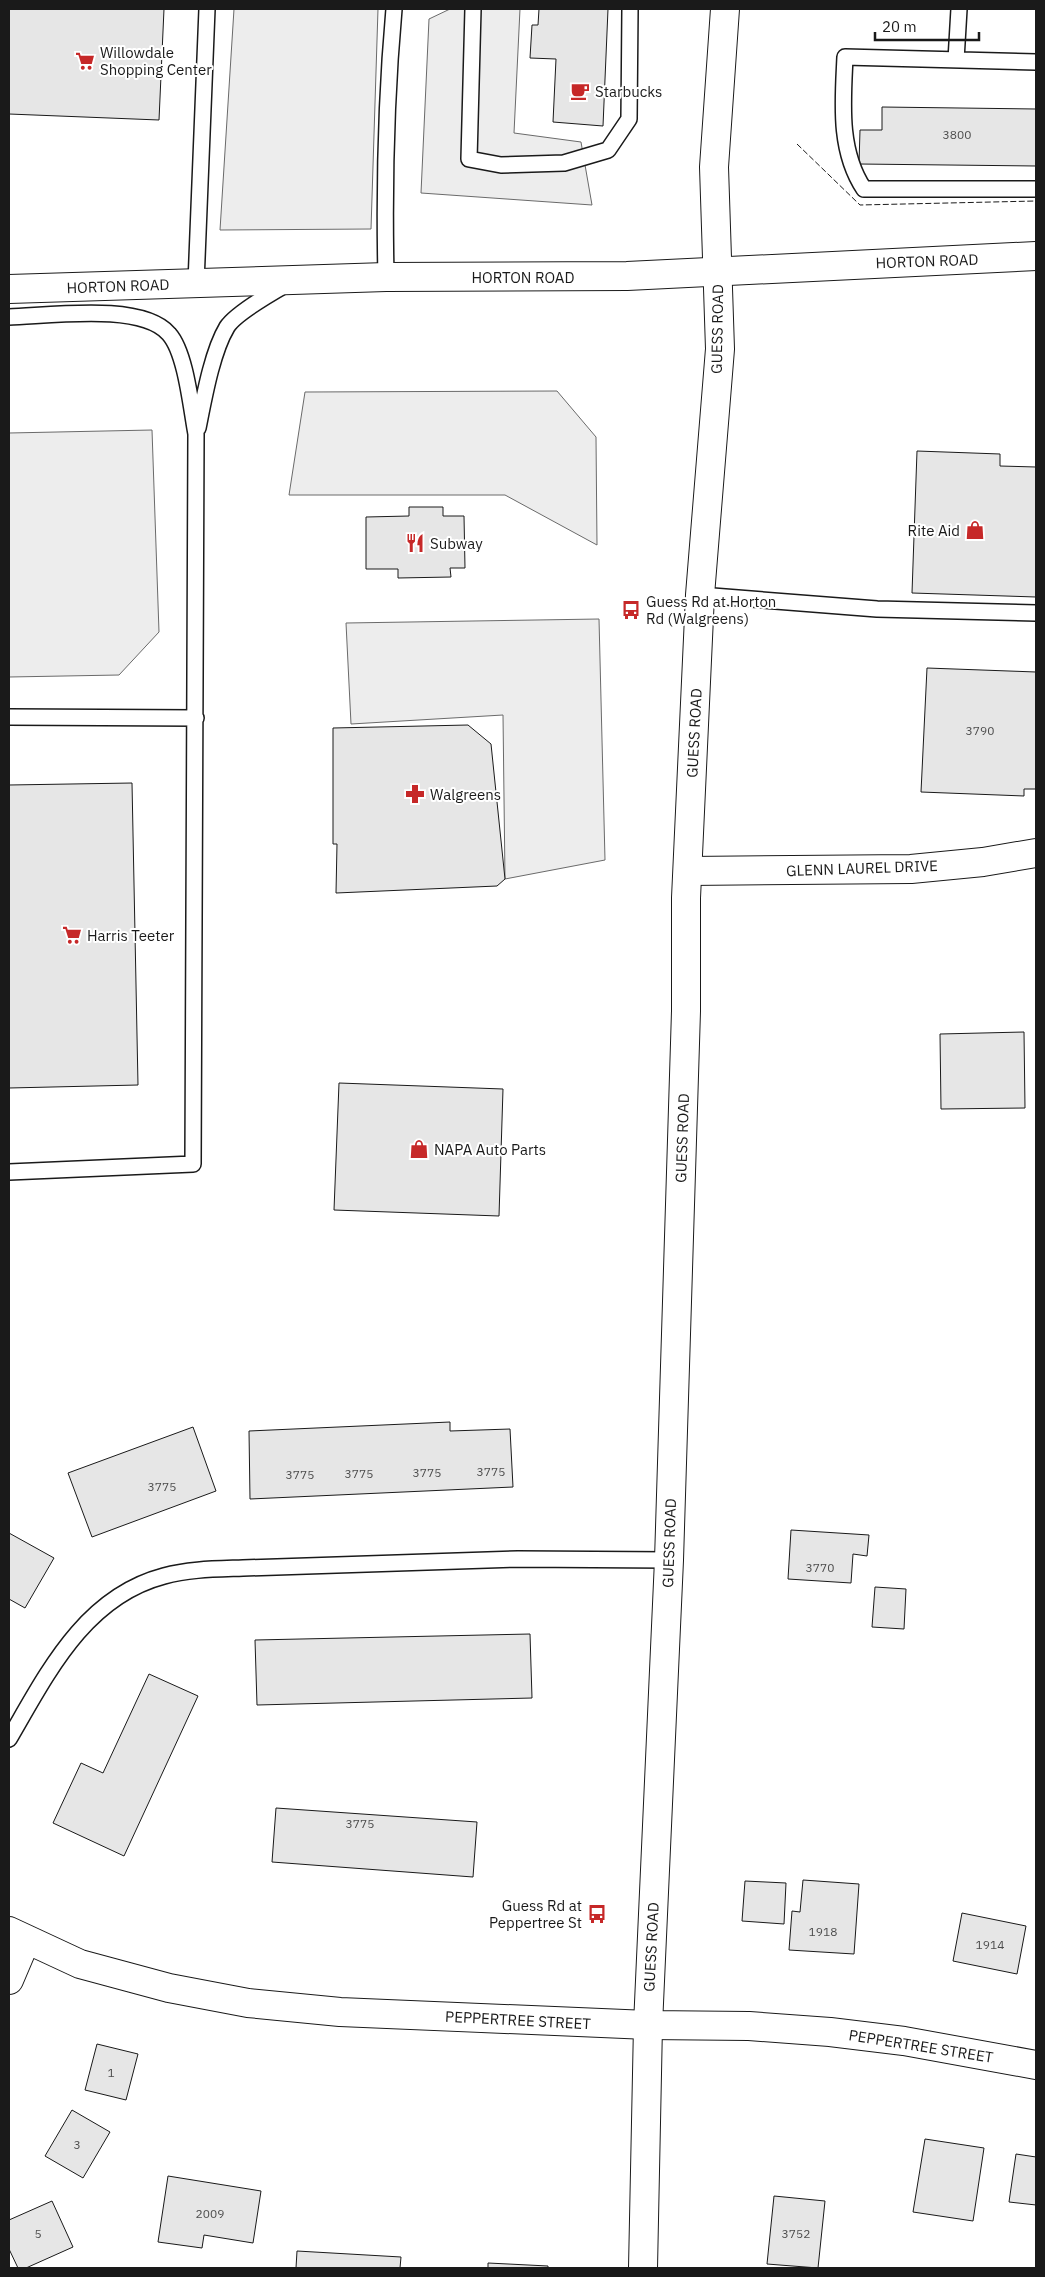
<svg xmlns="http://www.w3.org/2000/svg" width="1045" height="2277" viewBox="0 0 1045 2277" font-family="'IBM Plex Sans',sans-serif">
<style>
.parking{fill:#ededed;stroke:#6a6a6a}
.building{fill:#e6e6e6;stroke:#1a1a1a}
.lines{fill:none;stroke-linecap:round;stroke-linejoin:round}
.service-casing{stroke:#1a1a1a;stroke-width:18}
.minor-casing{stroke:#1a1a1a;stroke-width:30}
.tertiary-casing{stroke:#1a1a1a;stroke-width:30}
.secondary-casing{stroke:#1a1a1a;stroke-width:30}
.service{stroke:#fff;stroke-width:15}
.minor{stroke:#fff;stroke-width:28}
.tertiary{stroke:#fff;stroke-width:28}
.secondary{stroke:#fff;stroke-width:28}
.fence{stroke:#1a1a1a;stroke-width:1;stroke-dasharray:6 2.5;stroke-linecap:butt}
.labels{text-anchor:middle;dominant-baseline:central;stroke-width:4;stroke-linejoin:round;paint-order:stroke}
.number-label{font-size:12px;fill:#4d4d4d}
.poi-label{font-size:15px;fill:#1a1a1a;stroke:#fff;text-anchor:start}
.street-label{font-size:15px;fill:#1a1a1a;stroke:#fff}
</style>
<rect width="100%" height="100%" fill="#fff"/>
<!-- parking -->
<path class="parking" d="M234,9H378L371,229L220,230Z
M450,9H520L514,133L581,142L592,205L421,193L429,19Z
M557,391L596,437L597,545L505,495H289L305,392Z
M152,430L159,632L119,675L9,677V433Z
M599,619L605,860L505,879L503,715L351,724L346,623Z"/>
<!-- building -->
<path class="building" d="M9,9H164L159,120L9,114Z
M539,9H608L603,126L553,122L556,59L530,58L532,25H538Z
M882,107L1036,109V166L859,164L860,130H882Z
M917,451L1000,454V466L1036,467V597L912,593Z
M409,507H443V516H464L465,568H450L451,577L398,578V569H366V517L409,516Z
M927,668L1036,672V789H1024V796L921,792Z
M468,725L491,744L505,879L497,886L336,893L337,844H333V728Z
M132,783L138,1085L9,1088V785Z
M1024,1032L1025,1108L941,1109L940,1034Z
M339,1083L503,1089L499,1216L334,1210Z
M450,1422V1431L510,1429L513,1487L250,1499L249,1431Z
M193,1427L216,1491L92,1537L68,1473Z
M791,1530L869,1535L867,1556L853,1554L851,1583L788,1579Z
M9,1533L54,1558L25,1608L9,1599Z
M875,1587L906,1589L904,1629L872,1627Z
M530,1634L532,1698L257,1705L255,1640Z
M149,1674L198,1696L124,1856L53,1823L81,1763L103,1773Z
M276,1808L477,1822L473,1877L272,1862Z
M803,1880L859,1884L854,1954L789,1950L792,1911L800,1912Z
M745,1881L786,1883L784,1924L742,1921Z
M962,1913L1026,1926L1017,1974L953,1961Z
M97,2044L138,2054L126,2100L85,2090Z
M72,2110L110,2132L83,2178L45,2156Z
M925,2139L984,2148L973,2221L913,2212Z
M1016,2154L1036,2157V2205L1009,2202Z
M168,2176L261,2191L253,2243L204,2235L202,2248L158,2242Z
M774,2196L825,2201L818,2268L767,2264Z
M52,2201L73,2247L26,2268H18L9,2249V2220Z
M297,2251L401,2257L400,2268H296Z
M488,2263L548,2266V2268H488Z"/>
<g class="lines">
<!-- service casing -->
<g class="service-casing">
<path id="service" d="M473,9L469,159L501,165L564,163L608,150L629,119L630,9
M956,60L959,9
M1036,62L845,57C843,101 838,150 864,189H1036
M386,277C384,188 386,98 394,9
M196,283L207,9
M9,317C48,316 142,302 169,334C186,353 191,408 196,434L193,1164L9,1172
M198,428C204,398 212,352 227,327C235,314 273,292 287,284
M700,595L877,609L1036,613
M9,717L196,718
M9,1739C47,1674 84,1597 164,1576C189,1569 216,1569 243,1568L518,1559L669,1560"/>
</g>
<!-- minor casing -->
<g class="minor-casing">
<path id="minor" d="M688,871L911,869L983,862L1036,853
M9,1931L80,1964L169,1988L248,2003L340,2012L648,2025L749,2026L830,2032L904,2041L1036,2065
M9,1980L26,1940"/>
</g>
<!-- tertiary casing -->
<g class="tertiary-casing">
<path id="tertiary" d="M9,289L386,277L627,276L1036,256"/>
</g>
<!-- secondary casing -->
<g class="secondary-casing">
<path id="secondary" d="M643,2268L648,2025L669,1560L686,1011V898L700,595L720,349L714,167L725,9"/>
</g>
<!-- service -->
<use href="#service" class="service"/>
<!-- minor -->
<use href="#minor" class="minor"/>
<!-- tertiary -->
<use href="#tertiary" class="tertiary"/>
<!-- secondary -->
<use href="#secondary" class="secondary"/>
<!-- fence -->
<path class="fence" d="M797,144L860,205L1036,201"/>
</g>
<!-- icons -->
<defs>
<g id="supermarket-bare" transform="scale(1.5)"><path d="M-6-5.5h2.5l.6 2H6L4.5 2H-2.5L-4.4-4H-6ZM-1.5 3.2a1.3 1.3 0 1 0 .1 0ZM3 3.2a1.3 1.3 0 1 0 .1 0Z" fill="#c62828" stroke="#fff" stroke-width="2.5" paint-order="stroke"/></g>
<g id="cafe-bare" transform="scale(1.5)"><path d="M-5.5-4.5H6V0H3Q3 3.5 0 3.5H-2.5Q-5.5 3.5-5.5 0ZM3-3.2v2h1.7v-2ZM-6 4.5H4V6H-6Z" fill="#c62828" stroke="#fff" stroke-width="2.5" paint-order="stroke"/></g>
<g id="shop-bare" transform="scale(1.5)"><path d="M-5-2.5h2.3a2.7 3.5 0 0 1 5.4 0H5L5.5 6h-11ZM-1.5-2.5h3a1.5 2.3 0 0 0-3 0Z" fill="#c62828" stroke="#fff" stroke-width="2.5" paint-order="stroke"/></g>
<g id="restaurant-bare" transform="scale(1.5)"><path d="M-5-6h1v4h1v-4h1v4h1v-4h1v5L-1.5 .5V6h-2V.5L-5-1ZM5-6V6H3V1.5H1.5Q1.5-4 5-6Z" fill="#c62828" stroke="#fff" stroke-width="2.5" paint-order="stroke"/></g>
<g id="bus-bare" transform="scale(1.5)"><path d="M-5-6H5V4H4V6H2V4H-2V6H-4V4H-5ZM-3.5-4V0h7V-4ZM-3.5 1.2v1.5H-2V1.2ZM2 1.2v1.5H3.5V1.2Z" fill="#c62828" stroke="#fff" stroke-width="2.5" paint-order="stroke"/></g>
<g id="pharmacy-bare" transform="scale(1.5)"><path d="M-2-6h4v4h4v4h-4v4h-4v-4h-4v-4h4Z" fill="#c62828" stroke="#fff" stroke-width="2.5" paint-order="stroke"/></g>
</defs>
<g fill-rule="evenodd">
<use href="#supermarket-bare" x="85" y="61"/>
<use href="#cafe-bare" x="580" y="91"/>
<use href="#shop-bare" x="975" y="530"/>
<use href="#restaurant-bare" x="415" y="543"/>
<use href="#bus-bare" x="631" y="610"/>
<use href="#pharmacy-bare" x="415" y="794"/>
<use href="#supermarket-bare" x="72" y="935"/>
<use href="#shop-bare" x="419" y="1149"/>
<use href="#bus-bare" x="597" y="1914"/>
</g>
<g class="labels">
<!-- number labels -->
<g class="number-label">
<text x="957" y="134">3800</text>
<text x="980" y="730">3790</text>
<text x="491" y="1471">3775</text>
<text x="427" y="1472">3775</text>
<text x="359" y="1473">3775</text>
<text x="300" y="1474">3775</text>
<text x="162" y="1486">3775</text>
<text x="820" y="1567">3770</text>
<text x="360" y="1823">3775</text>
<text x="823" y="1931">1918</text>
<text x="990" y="1944">1914</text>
<text x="111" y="2072">1</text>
<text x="77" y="2144">3</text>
<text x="210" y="2213">2009</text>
<text x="38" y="2233">5</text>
<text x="796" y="2233">3752</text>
</g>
<!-- poi labels -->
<g class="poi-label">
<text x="100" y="52">Willowdale<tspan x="100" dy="17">Shopping Center</tspan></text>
<text x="595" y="91">Starbucks</text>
<text x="960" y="530" text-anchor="end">Rite Aid</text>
<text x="430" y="543">Subway</text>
<text x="646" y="601">Guess Rd at Horton<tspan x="646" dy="17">Rd (Walgreens)</tspan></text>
<text x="430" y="794">Walgreens</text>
<text x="87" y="935">Harris Teeter</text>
<text x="434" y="1149">NAPA Auto Parts</text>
<text x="582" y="1905" text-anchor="end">Guess Rd at<tspan x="582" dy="17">Peppertree St</tspan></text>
</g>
<!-- street labels -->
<g class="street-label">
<text transform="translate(927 261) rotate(-2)">HORTON ROAD</text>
<text x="523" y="277">HORTON ROAD</text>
<text transform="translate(118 286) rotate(-2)">HORTON ROAD</text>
<text transform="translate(717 329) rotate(-89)">GUESS ROAD</text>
<text transform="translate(694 733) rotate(-87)">GUESS ROAD</text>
<text transform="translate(862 868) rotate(-2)">GLENN LAUREL DRIVE</text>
<text transform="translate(682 1138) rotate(-88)">GUESS ROAD</text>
<text transform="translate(669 1543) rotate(-88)">GUESS ROAD</text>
<text transform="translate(651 1947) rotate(-87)">GUESS ROAD</text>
<text transform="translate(518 2020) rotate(3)">PEPPERTREE STREET</text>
<text transform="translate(921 2046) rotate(9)">PEPPERTREE STREET</text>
</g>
</g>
<!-- border -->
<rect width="1045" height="2277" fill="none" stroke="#1a1a1a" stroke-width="20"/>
<!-- scale -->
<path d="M875 32v8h104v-8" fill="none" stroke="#1a1a1a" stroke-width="2.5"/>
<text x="882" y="32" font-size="15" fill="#1a1a1a" stroke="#ffffff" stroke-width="4" paint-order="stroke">20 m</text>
</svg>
